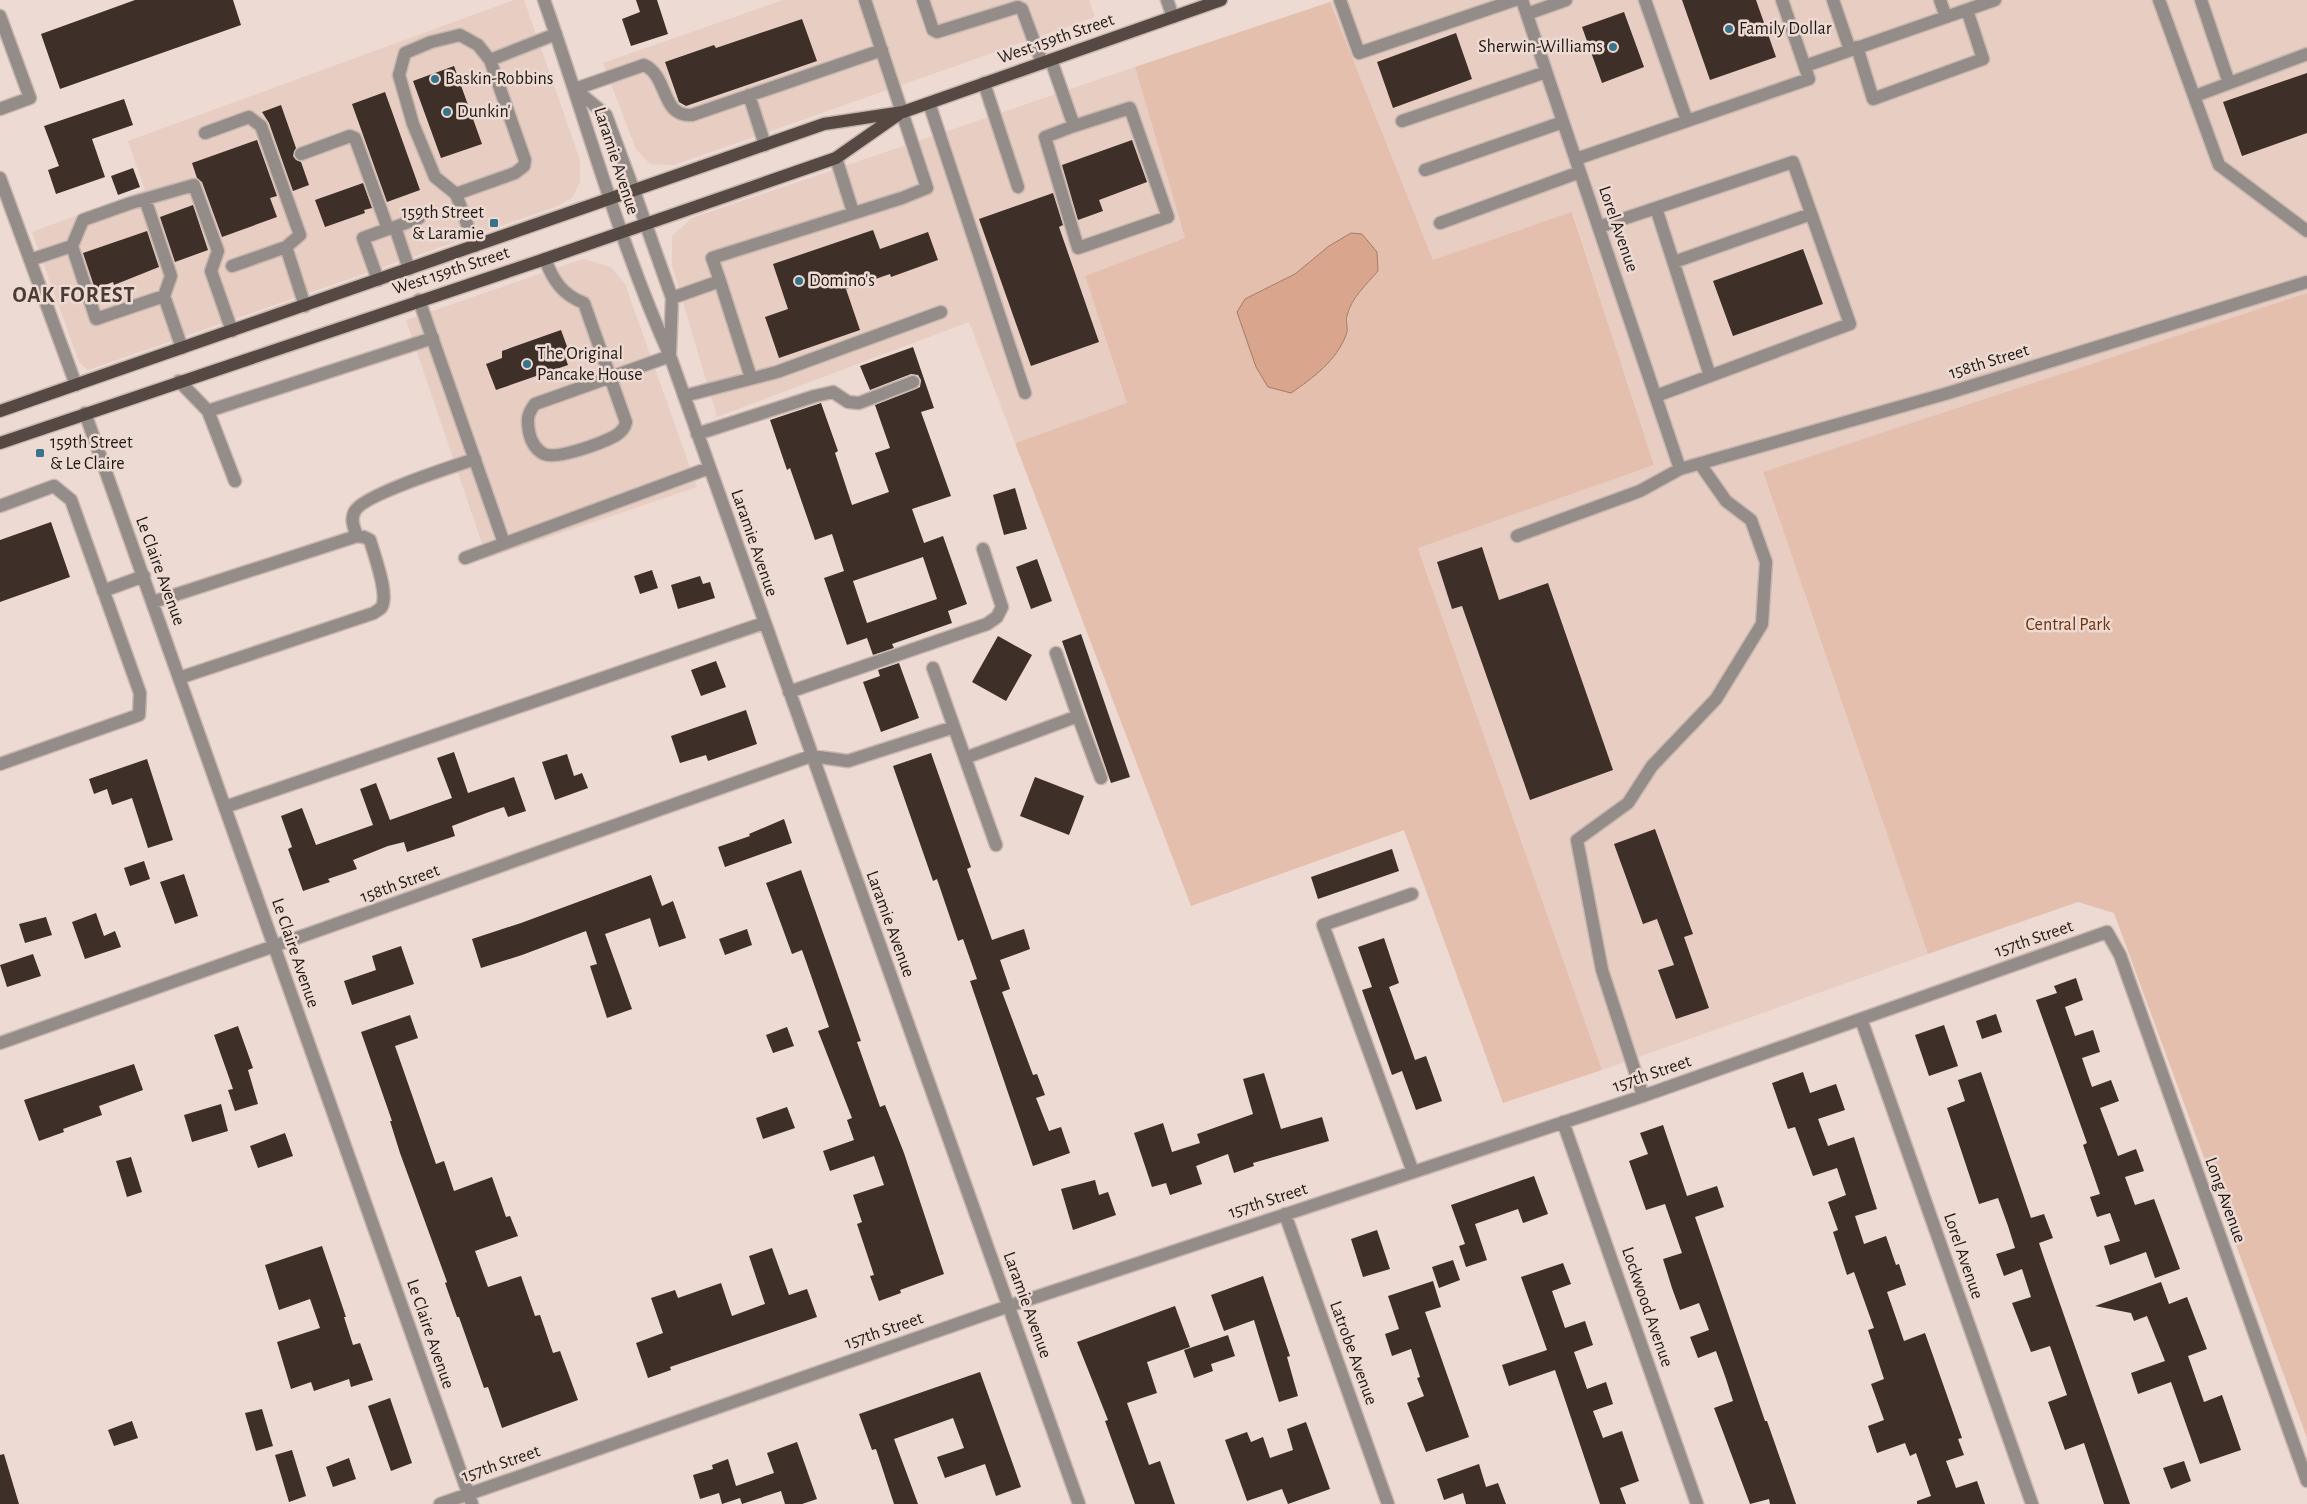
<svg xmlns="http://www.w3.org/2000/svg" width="2307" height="1504" viewBox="0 0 2307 1504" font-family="'Alegreya Sans',sans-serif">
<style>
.built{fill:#e7cdc2}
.green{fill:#e5bfae;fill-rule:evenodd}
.water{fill:#daa58d;stroke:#a27b69}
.building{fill:#3e2f29;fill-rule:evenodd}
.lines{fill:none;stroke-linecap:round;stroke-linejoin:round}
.minor-casing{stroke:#c8b7b0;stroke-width:15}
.major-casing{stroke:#c8b7b0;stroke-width:15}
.minor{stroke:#948c88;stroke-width:12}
.major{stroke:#564943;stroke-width:12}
.poi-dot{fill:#37738a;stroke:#eddad2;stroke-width:2}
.labels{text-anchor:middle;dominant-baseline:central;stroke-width:5;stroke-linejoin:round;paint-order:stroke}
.poi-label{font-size:18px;fill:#201916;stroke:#eddad2;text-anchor:start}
.street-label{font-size:18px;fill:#201916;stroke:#eddad2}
.park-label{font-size:18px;fill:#70310c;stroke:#eddad2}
.district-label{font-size:22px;font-weight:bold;letter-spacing:1px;fill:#4a3b34;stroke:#eddad2}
</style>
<rect width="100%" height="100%" fill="#eddad2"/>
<!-- built -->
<path class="built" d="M514,0H524L580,160V182L572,198L558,206L88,370L79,362L32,232L145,190L128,141Z
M783,0H1089L1095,17L674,165L650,164L636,149L603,63Z
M1336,0H2307V293L1763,473L1928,954L1602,1070L1418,547L1654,465L1573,213L1433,260L1330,2Z
M1135,67L1185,238L1085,276L1128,403L1015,443L969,322L717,417L672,265V236L692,218Z
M583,259L611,267L625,284L697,487L487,558L406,320Z"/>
<!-- green -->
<path class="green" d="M1330,2L1433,260L1572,212L1654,465L1418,548L1602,1070L1503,1103L1404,830L1191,906L1015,443L1127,403L1085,276L1185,238L1135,67ZM1351,233L1362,234L1378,271C1359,293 1345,302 1347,333L1245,299L1295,274L1329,246Z
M2307,293V1438L2114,913L2078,902L1928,954L1763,472Z"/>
<!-- water -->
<path class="water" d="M1351,233L1362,234L1377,252L1378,271C1366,285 1351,298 1347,316C1345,322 1349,329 1346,335C1337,360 1313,378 1291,393L1268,387L1256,367L1237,312L1245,299L1295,274L1329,246Z"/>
<!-- building -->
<path class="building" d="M135,0H233L241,25L60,89L41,34Z
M636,0H657L668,34L631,46L622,19L640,12Z
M1682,0H1756L1776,57L1710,80Z
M1624,12L1644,67L1602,83L1582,27Z
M802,19L817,61L686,106L679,102L665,62L714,45L716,48Z
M1456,33L1472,79L1393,108L1377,62Z
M454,66L482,144L441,158L413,81Z
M2307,73V133L2242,156L2223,102Z
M385,92L420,190L387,202L352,104Z
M124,99L133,125L92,139L105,177L56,194L48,170L59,166L44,126Z
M281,105L296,148L293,156L296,160L301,162L309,185L293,191L269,123L262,112Z
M257,140L277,196L270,198L277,217L222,237L202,182L197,178L192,163Z
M1132,140L1147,182L1099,200L1103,211L1078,220L1062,165Z
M133,168L140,187L118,195L111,176Z
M363,183L372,208L364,210L365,213L325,227L315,200Z
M1053,193L1063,225L1059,227L1099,342L1031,366L979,219Z
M193,205L208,250L175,262L160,217Z
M873,230L880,249L928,232L938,260L891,277L890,274L846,289L860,330L779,358L765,317L788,309L773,264Z
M147,231L159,267L114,285L113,282L95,289L83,253Z
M1803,249L1823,304L1733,336L1713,281Z
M561,330L569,352L564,354L568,365L496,390L486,364L502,358V351Z
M913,347L934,408L921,412L951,496L912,509L924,543L943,536L967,604L948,611L952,623L892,644L894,648L873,655L867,638L847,645L824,578L844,571L832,534L815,540L790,468L787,470L770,420L821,403L838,451L835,453L852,505L889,492L875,453L890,448L875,405L916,389L920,387L921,380L918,375L911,374L870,390L860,366ZM923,557L937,599L867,623L853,581Z
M1015,488L1027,529L1004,535L993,495Z
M51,522L70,577L0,602V540Z
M1482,547L1499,600L1548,583L1613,770L1530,800L1462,606L1452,609L1437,562Z
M1037,559L1052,601L1031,609L1016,567Z
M652,570L658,588L640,594L634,576Z
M700,576L703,584L710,582L715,598L678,609L671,585Z
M1081,634L1130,777L1111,783L1062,641Z
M998,636L1032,655L1006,701L972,682Z
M716,661L726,687L701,696L691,670Z
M899,663L919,718L881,732L863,682L880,676L878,670Z
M746,710L757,744L708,761L706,755L680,763L671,736Z
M454,752L468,793L514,777L526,811L508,817L504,807L489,812L452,826L455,836L407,852L404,842L388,846L353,860L357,869L328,879L330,882L303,891L288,849L292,847L281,816L302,808L316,845L373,825L360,789L376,783L390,820L452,798L437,758Z
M931,753L971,867L967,869L992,940L1024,929L1030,949L1000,960L1010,989L1002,992L1033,1075L1037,1074L1045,1095L1036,1098L1049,1131L1061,1127L1070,1153L1033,1166L970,981L977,979L963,939L958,941L937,879L933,881L893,766Z
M567,754L574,776L582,773L588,788L555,800L542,762Z
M147,759L173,840L148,848L132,798L112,805L107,789L94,794L89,779Z
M1035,777L1084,796L1069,835L1020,816Z
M784,819L792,843L725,867L718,847L750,836L749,834Z
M1655,829L1693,934L1684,937L1709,1008L1676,1019L1658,970L1674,965L1657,919L1643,924L1614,844Z
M1392,849L1399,871L1318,899L1311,877Z
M144,861L150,879L130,886L124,868Z
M801,870L861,1041L857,1042L880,1107L885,1105L904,1153L944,1274L900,1290L901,1293L879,1301L870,1276L874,1275L857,1224L862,1222L853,1195L884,1185L874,1156L830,1171L823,1151L854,1140L847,1120L852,1118L818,1031L829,1027L802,950L792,954L766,883Z
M184,874L198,916L175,924L160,882Z
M651,875L662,906L673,901L686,938L659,947L650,918L605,934L632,1009L607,1018L590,966L597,964L586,931L522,955L481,968L472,939L521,923Z
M96,913L104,936L115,931L121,947L85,959L72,922Z
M46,917L52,935L25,943L19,924Z
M747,929L752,945L725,955L719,939Z
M1384,938L1399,983L1389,987L1415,1060L1426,1056L1442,1101L1416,1110L1402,1071L1392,1075L1362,990L1372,987L1358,947Z
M401,946L414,984L352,1005L344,981L376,970L372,956Z
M33,954L41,976L7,987L0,965Z
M2076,978L2083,1000L2065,1007L2075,1036L2093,1030L2100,1052L2082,1058L2092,1087L2111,1080L2119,1101L2100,1108L2118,1156L2136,1149L2144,1171L2125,1177L2135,1205L2154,1199L2180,1269L2155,1278L2146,1252L2110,1265L2104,1246L2120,1241L2110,1213L2097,1217L2090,1197L2100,1194L2083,1145L2087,1143L2036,1000L2057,993L2054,986Z
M1996,1014L2002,1032L1982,1039L1976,1021Z
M410,1015L418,1038L395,1046L436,1164L444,1161L454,1191L492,1177L506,1217L510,1216L518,1236L475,1251L488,1287L521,1276L535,1316L540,1315L553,1353L560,1351L578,1400L502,1428L488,1387L484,1388L459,1317H457L445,1283L447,1282L400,1153L390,1121H392L361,1032Z
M1944,1025L1958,1066L1929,1076L1915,1035Z
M238,1026L253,1068L248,1070L258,1104L235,1111L228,1090L233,1089L214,1035Z
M787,1027L794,1046L773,1053L766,1035Z
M134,1064L143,1090L99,1106L102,1115L63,1129L64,1132L39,1141L24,1100Z
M1803,1072L1810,1093L1836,1084L1845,1110L1818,1119L1828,1146L1854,1137L1877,1209L1855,1216L1864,1244L1886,1236L1896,1265L1899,1264L1906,1285L1887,1292L1904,1341L1925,1333L1962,1438L1958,1439L1964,1455L1946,1461L1956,1488L1977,1481L1985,1504H1917V1501L1931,1496L1916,1453L1910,1456L1905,1443L1877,1453L1868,1426L1884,1420L1871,1384L1884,1379L1868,1330L1874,1328L1854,1272L1847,1275L1833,1232L1838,1230L1828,1202L1846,1195L1837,1168L1813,1176L1795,1127L1788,1129L1772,1083Z
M1981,1072L2031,1218L2044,1214L2053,1238L2039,1243L2045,1261L2130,1504H2104L2084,1443L2065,1450L2048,1402L2067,1395L2050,1346L2031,1352L2012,1303L2031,1297L2022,1269L2004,1276L1996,1254L2015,1248L2008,1226L1998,1198L1979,1204L1947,1108L1965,1101L1958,1080Z
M1264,1073L1281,1129L1322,1117L1329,1141L1253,1163L1254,1166L1234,1173L1228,1154L1196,1166L1202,1184L1170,1195L1166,1183L1152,1187L1134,1133L1163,1123L1172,1152L1200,1143L1197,1134L1253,1114L1243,1079Z
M221,1104L228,1131L192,1142L184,1115Z
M787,1107L795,1128L763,1139L756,1118Z
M1663,1125L1687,1196L1717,1186L1724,1207L1695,1217L1765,1421H1767L1796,1504H1770L1769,1499L1750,1504L1714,1408L1733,1401L1726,1379L1716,1351L1698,1358L1690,1337L1709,1330L1699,1303L1680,1310L1672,1288L1663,1259L1682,1253L1665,1204L1646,1210L1629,1161L1648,1154L1640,1133Z
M285,1133L293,1156L258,1168L250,1146Z
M131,1157L142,1192L127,1197L116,1161Z
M1534,1176L1548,1214L1523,1223L1518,1209L1475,1224L1487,1260L1466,1267L1459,1246L1465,1244L1451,1205Z
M1095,1180L1099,1195L1108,1192L1116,1215L1073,1230L1061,1189Z
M1377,1230L1390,1269L1363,1277L1351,1239Z
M322,1246L346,1317H344L353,1345L360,1343L373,1380L351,1387L349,1379L314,1391L311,1382L291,1389L277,1342L320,1328L310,1299L279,1310L265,1265Z
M772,1248L789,1295L807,1289L817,1317L670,1367L671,1370L648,1378L636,1343L663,1333L651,1298L675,1290L678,1298L721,1283L732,1316L765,1304L749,1256Z
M1453,1260L1460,1280L1439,1288L1432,1267Z
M1563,1263L1571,1284L1552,1291L1565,1328L1585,1321L1593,1345L1574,1352L1587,1389L1606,1382L1613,1404L1593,1411L1603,1438L1622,1431L1639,1481L1620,1488L1626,1504H1600L1555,1370L1509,1386L1502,1365L1547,1350L1521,1277Z
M1263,1276L1290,1356L1287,1357L1298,1396L1279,1402L1254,1320L1224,1331L1211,1295Z
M1433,1281L1441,1307L1425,1312L1469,1437L1426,1452L1407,1403L1424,1396L1417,1378L1420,1377L1411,1349L1392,1356L1385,1334L1399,1329L1388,1296Z
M2161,1282L2169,1304L2187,1297L2207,1349L2188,1356L2204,1402L2222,1395L2241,1450L2200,1464L2171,1382L2138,1394L2131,1373L2165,1361L2147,1316L2134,1321L2131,1313L2095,1306Z
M1175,1306L1190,1347L1147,1362L1157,1393L1127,1403L1149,1465L1160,1461L1175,1504H1135L1105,1421L1108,1420L1077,1342Z
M1228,1335L1235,1356L1211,1364L1213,1371L1194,1378L1184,1350Z
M980,1372L1021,1487L996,1496L985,1464L945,1478L937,1457L964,1448L953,1418L894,1439L918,1504H894L876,1449L872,1450L859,1414Z
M390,1398L412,1463L391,1471L368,1406Z
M262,1409L273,1446L256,1451L245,1413Z
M132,1421L138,1438L114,1446L108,1430Z
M1306,1422L1330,1489L1288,1504L1282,1489L1247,1501L1225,1440L1247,1432L1251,1442L1263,1437L1270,1458L1293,1450L1287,1429Z
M797,1442L817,1499L802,1504H785L781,1491L742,1504L740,1498L722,1504L719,1493L700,1499L693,1475L713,1469L712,1465L728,1459L736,1486L774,1473L767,1453Z
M292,1450L306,1496L289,1502L275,1455Z
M4,1454L19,1504H0V1455Z
M349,1458L356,1479L333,1487L326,1467Z
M2184,1461L2191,1481L2171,1489L2163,1468Z
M1479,1464L1486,1487L1498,1483L1506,1504H1466L1463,1493L1444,1500L1437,1479Z"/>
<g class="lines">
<!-- minor casing -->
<g class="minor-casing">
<path id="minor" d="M544,0C586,119 618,240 670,356L1079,1504
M923,0L933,30L937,32L1018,7L1022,9L1042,63
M1167,0L1173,17
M1340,0L1359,53L1515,0
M1522,0L1680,469
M1833,0L1850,50
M1940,0L1946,17
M2159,0L2219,165L2307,231
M2201,0L2229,83
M1527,14L1566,0
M0,16L30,98L0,109
M1857,47L1873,99L1983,59L1967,10
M1051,60L1074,126L1130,108L1168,217L1078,248L1045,137L1074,126
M1805,66L1995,0
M984,83L1018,187
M575,89L644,65C669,76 660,117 692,115L882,50
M575,89L606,115L634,191L672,298L670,353
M749,95L765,145
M2195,96L2307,54
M929,103L1025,393
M1402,121L1546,72
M1687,121L1809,79L1782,0
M205,133L249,117L261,126L300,235L286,247L305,306
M301,154L350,136L355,138L388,229L363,238L378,280
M836,158L853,212
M1576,159L1687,121L1645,0
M1425,170L1563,122
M0,178L76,385
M456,194L435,177L413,124L399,75L405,53L431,42L460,35L478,45L490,60
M145,199L171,276L164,296
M1656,208L1710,376
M1440,223L1580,172
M395,227L419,218
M1599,227L1793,162L1850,324L1656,396
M388,229L395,227L409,269
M72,246L96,319L164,296L182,348
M475,246L456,194L515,173L524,166L525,160L490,60L556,34
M545,259C553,281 563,295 584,303L626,422C625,428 620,433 615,436C602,443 557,460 544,454C536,450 531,441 529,432C527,420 527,414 535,404L670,356
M30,260L72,246L83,220L131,203L194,185L218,251L211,271L232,331
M1674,262L1811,214
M232,266L286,247
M720,281L751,378
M672,298L720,281L712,258L902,198L927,188L865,0
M419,300L504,543
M179,381L208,411L235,481
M684,396L777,372L941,312
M208,411L433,338
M85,413L472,1504
M697,434L815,396L833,392L848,402L859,403L913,382
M0,506L54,486L71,500L140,693L139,715L0,764
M357,536C354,528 350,519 355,511C363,495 454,466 475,459
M1517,536L1640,491L1680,469L1945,394L2307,282
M465,558L709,468
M103,591L144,576
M153,602L357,536L364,537L370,540C374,555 390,596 381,608C380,609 375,612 374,613L179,678
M1056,653L1078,716
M933,668L954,727
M789,692L987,624L997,617L1002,607L983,549
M965,758L1078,716L1101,778
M225,807L764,623
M1412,894L1323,925L1413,1172
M1861,1019L2032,1504
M0,1043L811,756L848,761L954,727L996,845
M1643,1096L1602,970L1577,840L1628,803L1652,766L1716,699L1762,624L1766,562L1751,520L1726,501L1700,464
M1563,1122L1697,1504
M1285,1214L1388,1504
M440,1504L1009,1306L1643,1096L2107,932L2120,955L2307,1481"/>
</g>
<!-- major casing -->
<g class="major-casing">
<path id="major" d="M0,411L824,124L903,112L1221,0
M0,443L545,259L836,158L899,114"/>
</g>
<!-- minor -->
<use href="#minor" class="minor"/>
<!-- major -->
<use href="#major" class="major"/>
</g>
<!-- markers -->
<g class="poi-dot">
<circle cx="1729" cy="29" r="5"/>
<circle cx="1613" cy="47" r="5"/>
<circle cx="435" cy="79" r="5"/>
<circle cx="447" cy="112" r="5"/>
<rect x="489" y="218" width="10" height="10" rx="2.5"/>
<circle cx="799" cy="281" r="5"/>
<circle cx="527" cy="364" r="5"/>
<rect x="35" y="448" width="10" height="10" rx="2.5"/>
</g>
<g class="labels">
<!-- poi labels -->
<g class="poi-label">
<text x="1739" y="29">Family Dollar</text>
<text x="1603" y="47" text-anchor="end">Sherwin-Williams</text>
<text x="445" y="79">Baskin-Robbins</text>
<text x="457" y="112">Dunkin'</text>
<text x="484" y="213" text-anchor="end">159th Street<tspan x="484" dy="21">&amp; Laramie</tspan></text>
<text x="809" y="281">Domino's</text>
<text x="537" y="354">The Original<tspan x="537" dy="21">Pancake House</tspan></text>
<text x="50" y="443">159th Street<tspan x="50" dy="21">&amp; Le Claire</tspan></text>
</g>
<!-- street labels -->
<g class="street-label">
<text transform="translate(1056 39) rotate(-19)">West 159th Street</text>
<text transform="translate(616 161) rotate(72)">Laramie Avenue</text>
<text transform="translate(1618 229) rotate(71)">Lorel Avenue</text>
<text transform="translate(451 271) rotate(-18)">West 159th Street</text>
<text transform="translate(1989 362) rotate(-17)">158th Street</text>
<text transform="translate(754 543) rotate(71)">Laramie Avenue</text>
<text transform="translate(160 571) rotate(70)">Le Claire Avenue</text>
<text transform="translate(400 884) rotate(-20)">158th Street</text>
<text transform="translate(890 924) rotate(70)">Laramie Avenue</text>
<text transform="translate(2034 939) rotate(-19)">157th Street</text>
<text transform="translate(295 953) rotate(71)">Le Claire Avenue</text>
<text transform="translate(1652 1074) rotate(-19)">157th Street</text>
<text transform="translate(2225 1200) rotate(70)">Long Avenue</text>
<text transform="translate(1268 1201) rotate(-18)">157th Street</text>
<text transform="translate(1963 1256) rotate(71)">Lorel Avenue</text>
<text transform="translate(1027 1305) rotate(70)">Laramie Avenue</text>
<text transform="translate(1647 1307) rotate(71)">Lockwood Avenue</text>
<text transform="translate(884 1331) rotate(-19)">157th Street</text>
<text transform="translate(430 1334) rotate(71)">Le Claire Avenue</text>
<text transform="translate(1353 1353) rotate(70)">Latrobe Avenue</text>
<text transform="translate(501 1464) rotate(-19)">157th Street</text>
</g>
<!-- park labels -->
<g class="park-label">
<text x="2068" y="625">Central Park</text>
</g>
<!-- district labels -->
<g class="district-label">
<text x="74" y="295">OAK FOREST</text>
</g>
</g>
</svg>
